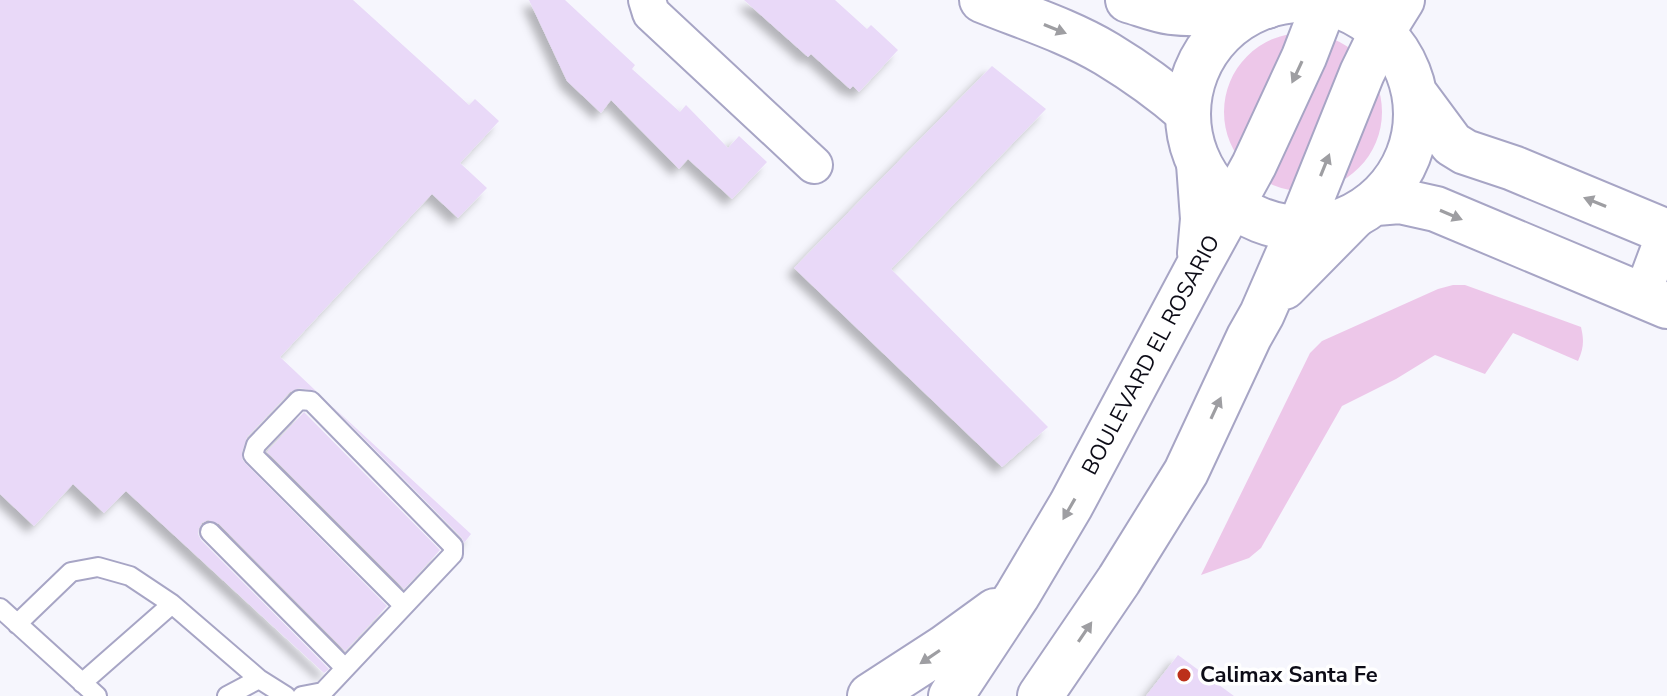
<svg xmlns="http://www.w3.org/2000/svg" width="1667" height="696" viewBox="0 0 1667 696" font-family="'Nunito Sans',sans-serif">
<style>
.green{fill:#edc7e9}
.building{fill:#e9d9f8;filter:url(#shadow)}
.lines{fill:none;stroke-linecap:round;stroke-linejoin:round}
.service-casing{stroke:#a7a5c5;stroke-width:22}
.minor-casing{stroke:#a7a5c5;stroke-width:40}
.tertiary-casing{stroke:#a7a5c5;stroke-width:48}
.secondary-casing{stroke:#a7a5c5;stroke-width:48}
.primary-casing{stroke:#a7a5c5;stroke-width:48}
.service{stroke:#fff;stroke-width:18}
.minor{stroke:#fff;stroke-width:36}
.tertiary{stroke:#fff;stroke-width:44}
.secondary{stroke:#fff;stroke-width:44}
.primary{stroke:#fff;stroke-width:44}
.oneway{fill:#9e9ea2}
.poi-dot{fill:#bc301b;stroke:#fff;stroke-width:3}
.labels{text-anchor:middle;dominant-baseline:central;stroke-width:7;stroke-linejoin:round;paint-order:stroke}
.street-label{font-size:22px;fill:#0d0c17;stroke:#fff}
.poi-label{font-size:22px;font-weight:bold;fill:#0d0c17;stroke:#fff;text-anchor:start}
</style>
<defs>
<filter id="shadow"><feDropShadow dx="-7" dy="7" stdDeviation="4" flood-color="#0004"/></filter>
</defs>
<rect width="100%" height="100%" fill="#f6f6fd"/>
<!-- green -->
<path class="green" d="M1224 112a79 79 0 1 1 158 0a79 79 0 1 1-158 0Z
M1453,285H1465L1581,327C1584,340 1584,348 1578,361L1513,333L1485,374L1435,355L1396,379L1342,406L1261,548L1249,558L1201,575L1310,353L1322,341L1438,289Z"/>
<!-- building -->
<path class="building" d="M0,0H353L469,105L475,99L499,121L460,163L487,188L458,218L432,194L411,216L280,357L316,391L299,388L290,392L247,437L242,452V459L245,463L387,606L345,651L219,524L208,520L202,523L199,528L198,534L201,540L329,669L324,673L126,491L104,513L73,484L34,526L0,494Z
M529,0H565L635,65L632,69L680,112L686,105L728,148L739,136L767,162L732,199L688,159L679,169L611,100L601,113L567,81Z
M744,0H835L867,29L871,25L898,50L859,92L853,86L850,89L811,54L808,57Z
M992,66L1046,109L891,269L1048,427L1002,467L794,268Z
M332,406L471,534L464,543L462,538Z
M304,412L440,550L404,589L267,452Z
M1178,655L1234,696H1146Z"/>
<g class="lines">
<!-- service casing -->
<g class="service-casing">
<path id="service" d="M210,532L345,668
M0,608L97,696
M17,624L71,572L98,567L130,576L172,604
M259,679L286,696
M82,683L172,604L259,679L227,696
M302,696L323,692L453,554V546L311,401L299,400L256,445L253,455L404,606"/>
</g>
<!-- minor casing -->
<g class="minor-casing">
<path id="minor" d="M647,0L651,13L814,165
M1642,295L1666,231"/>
</g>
<!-- tertiary casing -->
<g class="tertiary-casing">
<path id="tertiary" d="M982,0C1024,17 1069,31 1107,54C1135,71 1163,91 1187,112
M1128,0C1142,4 1156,10 1171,12C1203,16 1235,10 1267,6"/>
</g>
<!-- secondary casing -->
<g class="secondary-casing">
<path id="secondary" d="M1188 114a114 114 0 1 1 228 0a114 114 0 1 1-228 0Z
M1415,94L1452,144L1465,152L1513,168L1667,232
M1376,203L1400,201L1436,209L1667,306"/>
</g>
<!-- primary casing -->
<g class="primary-casing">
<path id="primary" d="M1199,164L1203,219L1200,253
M1284,287L1353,217
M870,696L944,648L995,611
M951,696L1017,596L1071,505L1198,267L1254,165L1304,57L1326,0
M1040,696L1119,580L1186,472L1249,337L1262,314L1300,227L1362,73L1382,32L1402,0"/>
</g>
<!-- service -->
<use href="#service" class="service"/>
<!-- minor -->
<use href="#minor" class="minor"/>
<!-- tertiary -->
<use href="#tertiary" class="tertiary"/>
<!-- secondary -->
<use href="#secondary" class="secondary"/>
<!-- primary -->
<use href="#primary" class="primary"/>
</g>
<!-- one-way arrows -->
<defs><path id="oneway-solid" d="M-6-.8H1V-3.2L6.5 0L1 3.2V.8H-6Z" transform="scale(2)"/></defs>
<g class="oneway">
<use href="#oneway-solid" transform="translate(1055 29) rotate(22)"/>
<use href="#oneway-solid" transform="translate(1297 72) rotate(115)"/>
<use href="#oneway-solid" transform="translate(1325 165) rotate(-68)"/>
<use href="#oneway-solid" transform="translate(1595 202) rotate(-158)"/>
<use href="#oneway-solid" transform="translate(1451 215) rotate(23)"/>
<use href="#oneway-solid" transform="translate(1216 408) rotate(-65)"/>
<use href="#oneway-solid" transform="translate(1069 509) rotate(120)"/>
<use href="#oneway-solid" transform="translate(1085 632) rotate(-56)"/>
<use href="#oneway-solid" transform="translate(930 657) rotate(146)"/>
</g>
<!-- markers -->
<circle class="poi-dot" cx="1184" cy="675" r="8"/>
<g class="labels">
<!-- street labels -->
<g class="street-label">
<text transform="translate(1151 355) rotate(-62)">BOULEVARD EL ROSARIO</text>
</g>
<!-- poi labels -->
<g class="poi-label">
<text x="1200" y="675">Calimax Santa Fe</text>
</g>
</g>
</svg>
